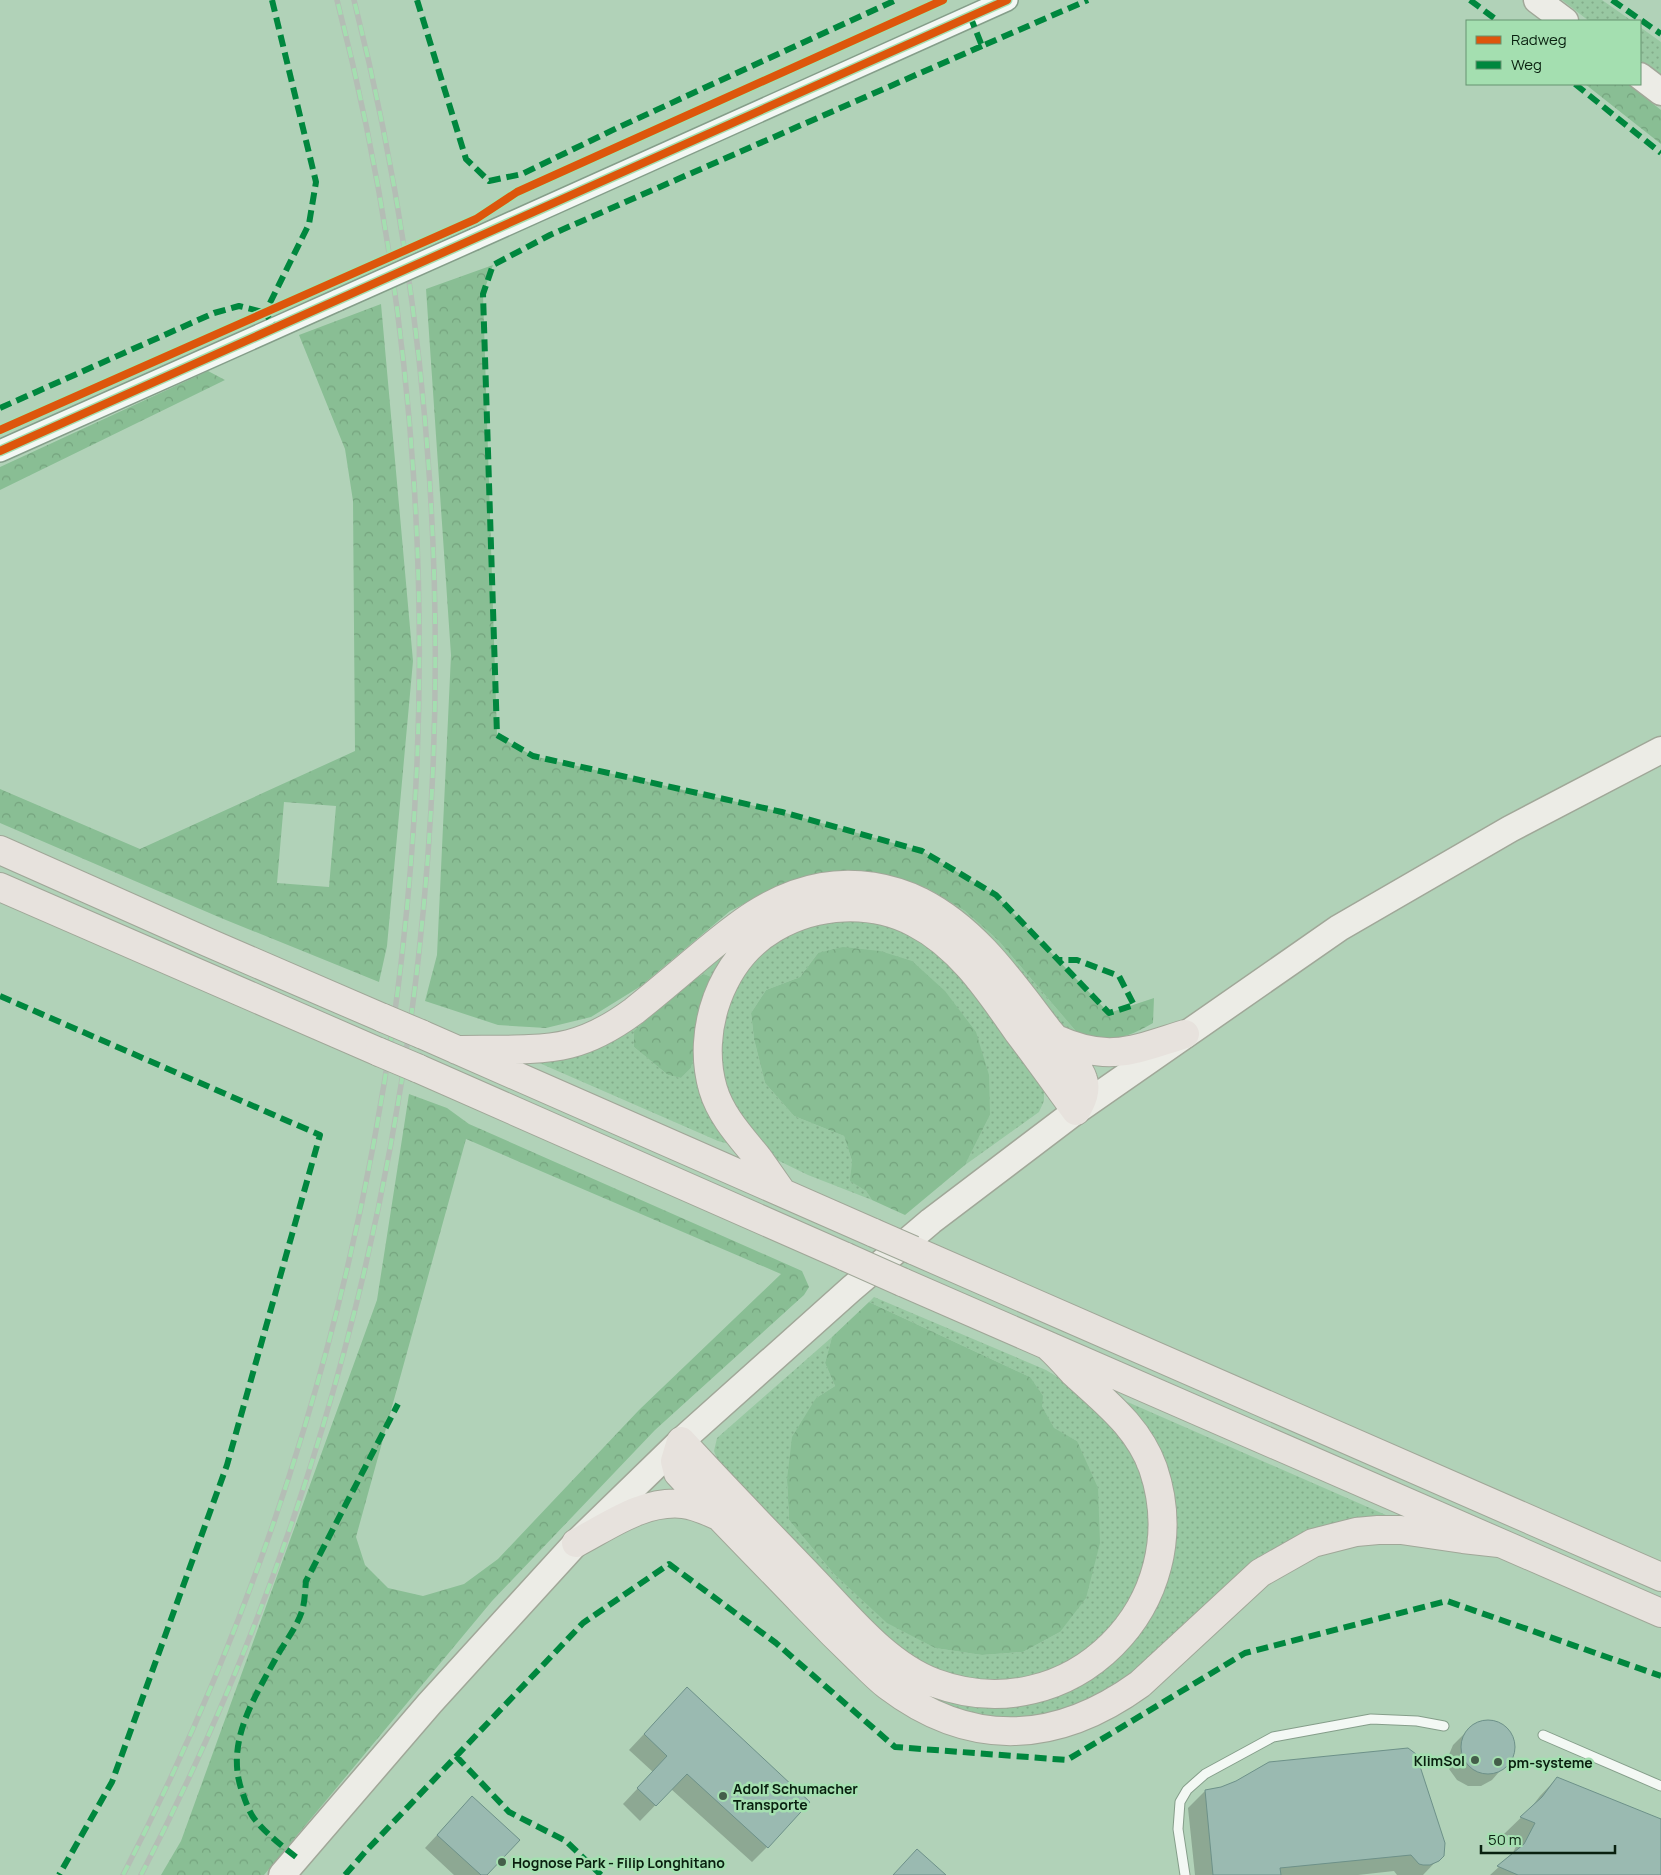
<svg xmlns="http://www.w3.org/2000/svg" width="1661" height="1875" viewBox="0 0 1661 1875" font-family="Manrope,sans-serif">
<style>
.grass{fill:url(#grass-dots)}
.forest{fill:url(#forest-crowns);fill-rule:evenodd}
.shadow{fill:#0003}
.building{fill:#9abab1;stroke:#6d9189}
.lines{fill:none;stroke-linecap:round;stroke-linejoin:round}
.service-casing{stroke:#859e8a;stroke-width:11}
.tertiary-casing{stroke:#859e8a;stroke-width:24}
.primary-casing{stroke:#a0a798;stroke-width:29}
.motorway-casing{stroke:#a0a798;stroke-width:30}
.service{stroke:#f3f8f4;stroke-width:9}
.tertiary{stroke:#f3f8f4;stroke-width:21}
.primary{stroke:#ecece6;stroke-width:26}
.motorway{stroke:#e7e2dd;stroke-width:28}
.rail-casing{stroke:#b4bdb5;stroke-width:5.5}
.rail{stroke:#a4dfb0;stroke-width:4;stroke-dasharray:11;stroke-linecap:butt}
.tertiary-bridge-casing{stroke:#859e8a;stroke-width:24;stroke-linecap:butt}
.motorway-bridge-casing{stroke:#a0a798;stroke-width:30;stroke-linecap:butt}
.tertiary-bridge{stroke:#f3f8f4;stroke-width:21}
.motorway-bridge{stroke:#e7e2dd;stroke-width:28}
.quiet{stroke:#00873e;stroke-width:6;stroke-dasharray:12 6;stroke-linecap:butt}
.cycleway-casing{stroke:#a4dfb0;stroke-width:11}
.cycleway{stroke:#dd560c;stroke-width:8}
.poi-dot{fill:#445e4a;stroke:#a4dfb0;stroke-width:2}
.labels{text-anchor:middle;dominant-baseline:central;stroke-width:5;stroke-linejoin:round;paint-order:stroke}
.poi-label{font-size:14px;font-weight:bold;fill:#09200f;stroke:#a4dfb0;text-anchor:start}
</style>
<defs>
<pattern id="grass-dots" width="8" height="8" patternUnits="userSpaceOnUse" patternTransform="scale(1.25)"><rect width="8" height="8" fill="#98c8a2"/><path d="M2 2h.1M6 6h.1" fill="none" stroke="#82ac8a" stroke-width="1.8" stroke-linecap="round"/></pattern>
<pattern id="forest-crowns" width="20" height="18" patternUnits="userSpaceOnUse" patternTransform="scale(1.25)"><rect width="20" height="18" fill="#89be94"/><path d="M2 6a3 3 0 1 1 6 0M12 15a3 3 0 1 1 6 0" fill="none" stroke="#75a37e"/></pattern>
</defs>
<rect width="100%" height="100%" fill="#b1d2b8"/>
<!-- grass -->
<path class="grass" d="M1562,0H1602L1632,21H1589Z
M1640,27L1661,42V75L1640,60Z
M833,871L880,876L927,888L965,911L998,940L1080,1036L1106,1040L1131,1036L1115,1042L1074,1039L840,876L785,883Z
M847,891C865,893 883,895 900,901C967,924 1006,988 1048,1042L1041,1046C1012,1010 986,970 951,939C899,893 821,888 764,927C742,942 727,964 713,987L714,978L704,974L690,981L635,1031L634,1047L668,1075L681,1078L691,1068L703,1020C698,1074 706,1102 737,1146L718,1141L521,1055C539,1055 556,1055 574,1050C581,1049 588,1044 595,1041C651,1016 690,964 740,930C775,907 806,896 847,891Z
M820,919L890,922L947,955L1044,1090V1101L1039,1112L965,1165L990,1115L818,953L800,977L766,990L751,1013L754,1039L765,1083L794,1116L844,1136L852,1161L851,1181L866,1191L872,1200L808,1175L773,1158L734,1111L715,1063L731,982L766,947Z
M874,1297L1046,1370L1084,1393L1136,1454L1149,1501L1151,1543L1143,1582L1102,1638L1064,1665L1023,1679L982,1680L944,1673L905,1655L869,1627L721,1469L714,1451L717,1438L832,1337L825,1363L835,1386L816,1398L787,1480L789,1520L834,1574L887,1622L935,1648L982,1655L1023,1652L1060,1632L1077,1441L1054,1429L1042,1406L1030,1377L869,1302Z
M1123,1400L1395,1519L1313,1536L1135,1679L1060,1718L977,1724L898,1686L1000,1702L1132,1638L1175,1520Z"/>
<!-- forest -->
<path class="forest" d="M1585,84H1628L1661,110V144Z
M493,265L483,294L497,735L533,756L782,812L922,851L996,895L1109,1013L1154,998L1153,1023C1123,1040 1114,1041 1080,1036L998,940L965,911L927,888L880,876L833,871L785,883L730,911L641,986L591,1017L546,1028L498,1025L425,1001L437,955L451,655L426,289Z
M381,304L413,661L387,946L379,982L221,918L0,823V789L140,849L355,751L353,501L345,449L299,335ZM284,802L336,806L329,887L277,883Z
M208,371L225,380L0,490V467Z
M843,947L880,951L912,961L945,991L976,1032L989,1075L990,1115L965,1165L905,1215L872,1200L866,1191L850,1181L852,1161L844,1136L794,1116L765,1083L754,1039L751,1013L766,990L800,977L818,953Z
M704,974L714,978L691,1068L681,1078L668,1075L634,1047V1031L690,981Z
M409,1094L447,1108L469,1124L802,1271L809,1287L804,1295L655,1430L492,1601L264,1875H161L181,1841L377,1300ZM466,1139L781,1274L639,1410L498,1559L464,1584L423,1596L388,1588L365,1565L356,1537Z
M869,1302L1030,1377L1043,1396L1042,1406L1054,1428L1077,1441L1098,1488L1100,1543L1086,1598L1060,1632L1023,1652L982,1655L935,1648L887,1623L834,1574L789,1520L787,1480L792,1437L816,1398L835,1386L825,1363L832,1337Z"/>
<!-- shadow -->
<path class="shadow" d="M672,1704L767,1847L752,1862L671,1789L640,1821L623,1804L653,1772L629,1750Z
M1488,1720L1500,1724L1510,1732L1514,1744L1512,1757L1492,1780L1481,1786H1468L1457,1780L1449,1769L1448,1757L1453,1745L1466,1732L1476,1723Z
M1557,1778L1661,1820V1875H1490L1511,1856L1519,1841L1504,1834L1530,1809L1540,1796Z
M1205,1791L1442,1855L1423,1875H1397L1394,1871L1358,1875H1195L1188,1808Z
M472,1797L485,1875H454L425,1848Z"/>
<!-- building -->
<path class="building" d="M687,1687L810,1802L768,1848L687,1774L656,1806L637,1788L667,1756L644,1734Z
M1461 1747a27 27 0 1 1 54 0a27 27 0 1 1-54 0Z
M1408,1748L1416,1754L1445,1843L1444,1856L1439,1861L1430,1865H1423L1419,1864L1411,1855L1280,1868L1281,1875H1213L1205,1790L1221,1787L1236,1781L1269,1762Z
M1557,1777L1661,1819V1875H1518L1497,1866L1524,1844L1535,1823L1520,1817L1542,1797Z
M472,1796L520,1840L487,1875H481L437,1835Z
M917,1849L946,1875H893Z"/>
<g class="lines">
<!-- service casing -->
<g class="service-casing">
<path id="service" d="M1543,1735L1661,1786
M1185,1875L1178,1829L1180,1802L1187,1790L1205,1774L1273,1737L1371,1719L1417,1721L1444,1726"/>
</g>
<!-- tertiary casing -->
<g class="tertiary-casing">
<path id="tertiary" d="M475,239L1007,0
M0,451L338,300"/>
</g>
<!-- primary casing -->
<g class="primary-casing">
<path id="primary" d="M1537,0L1565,21
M1640,76L1661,92
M282,1875L430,1703L576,1543L681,1441L851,1289L931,1221L1076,1111L1339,928L1510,829L1661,750"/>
</g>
<!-- motorway casing -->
<g class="motorway-casing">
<path id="motorway" d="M0,850L207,942L383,1018
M0,887L379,1052
M421,1034L874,1233
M1056,1039C1109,1063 1133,1050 1185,1034
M457,1050C491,1049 537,1052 569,1044C593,1038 615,1025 634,1011C654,995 673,979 693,962C731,930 770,896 822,887C855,881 891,887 921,902C976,930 1011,982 1048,1030C1057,1041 1079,1066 1083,1079C1087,1090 1082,1101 1076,1111C1057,1085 1038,1058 1018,1032C990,992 960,946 915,923C872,900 816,903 774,928C721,959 696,1031 713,1089C721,1116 741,1137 758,1158C766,1169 774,1181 782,1192
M417,1068L846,1257
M913,1250L1661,1577
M902,1282L1661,1613
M1048,1346C1057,1354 1065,1363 1073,1372C1104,1401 1138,1426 1153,1468C1199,1603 1070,1733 935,1683C886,1665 847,1615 812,1579C768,1533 724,1488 681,1441L675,1461L678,1473C719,1517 762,1560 804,1604C823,1624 843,1644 863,1663C871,1671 879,1679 888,1686C971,1749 1057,1744 1140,1684L1260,1573L1313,1543L1356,1532L1378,1530H1401L1463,1539L1499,1543
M576,1543C609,1526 643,1500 683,1504C694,1505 705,1510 716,1515"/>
</g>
<!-- service -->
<use href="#service" class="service"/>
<!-- tertiary -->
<use href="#tertiary" class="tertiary"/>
<!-- primary -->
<use href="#primary" class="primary"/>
<!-- motorway -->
<use href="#motorway" class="motorway"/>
<!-- rail casing -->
<g class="rail-casing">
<path id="rail" d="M123,1875C419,1303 499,624 337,0
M141,1875C439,1303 512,624 354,0"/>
</g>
<!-- rail -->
<use href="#rail" class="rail"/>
<!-- tertiary-bridge casing -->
<g class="tertiary-bridge-casing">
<path id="tertiary-bridge" d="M338,300L475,239"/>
</g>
<!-- motorway-bridge casing -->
<g class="motorway-bridge-casing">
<path id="motorway-bridge" d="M383,1018L421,1034
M379,1052L417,1068
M874,1233L913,1250
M846,1257L902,1282"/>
</g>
<!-- tertiary-bridge -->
<use href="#tertiary-bridge" class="tertiary-bridge"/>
<!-- motorway-bridge -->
<use href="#motorway-bridge" class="motorway-bridge"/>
<!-- quiet -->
<path class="quiet" d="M272,0L316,182L309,224L265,313L276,328
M417,0L466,159L489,181L522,174L617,128L896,0
M1470,0L1498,21
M1612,0L1661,34
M970,16L982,46L1088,0
M982,46L550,235L493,265L483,294L497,735L533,756L782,812L922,851L996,895L1109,1013L1134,1005L1119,976L1077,960H1058
M1575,84L1661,153
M0,408L214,313L239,306L263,312
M0,996L320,1135L227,1465L112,1782L59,1875
M456,1756L509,1812L566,1841L601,1875
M296,1857C282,1846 268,1835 256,1821C250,1814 246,1803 243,1794C224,1745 253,1700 276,1658C284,1643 297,1627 302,1611C305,1602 305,1590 306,1581L398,1404
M345,1875L365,1852L583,1623L669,1564L776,1643L895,1747L1067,1760L1245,1653L1447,1601L1661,1676"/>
<!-- cycleway casing -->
<g class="cycleway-casing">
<path id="cycleway" d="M0,430L476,219L517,192L943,0
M0,451L1007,0"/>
</g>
<!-- cycleway -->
<use href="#cycleway" class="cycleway"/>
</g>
<!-- markers -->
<g class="poi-dot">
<circle cx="1475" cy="1760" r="5"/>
<circle cx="1498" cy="1762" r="5"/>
<circle cx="723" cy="1796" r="5"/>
<circle cx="502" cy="1862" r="5"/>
</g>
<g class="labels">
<!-- poi labels -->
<g class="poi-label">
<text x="1465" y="1760" text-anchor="end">KlimSol</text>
<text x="1508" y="1762">pm-systeme</text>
<text x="733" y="1788">Adolf Schumacher<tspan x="733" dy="16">Transporte</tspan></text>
<text x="512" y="1862">Hognose Park - Filip Longhitano</text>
</g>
</g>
<!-- legend -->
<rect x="1466" y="20" width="175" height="65" fill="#a4dfb0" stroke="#669370"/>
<rect x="1476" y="36" width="25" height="8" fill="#dd560c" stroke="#669370"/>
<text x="1511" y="45" font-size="15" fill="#09200f">Radweg</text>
<rect x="1476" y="61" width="25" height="8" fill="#00873e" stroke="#669370"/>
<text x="1511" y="70" font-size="15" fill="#09200f">Weg</text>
<!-- scale -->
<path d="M1481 1845v8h134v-8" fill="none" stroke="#09200f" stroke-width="2.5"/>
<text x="1488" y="1845" font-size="15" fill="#09200f" stroke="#a4dfb0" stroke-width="4" paint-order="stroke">50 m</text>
</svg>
